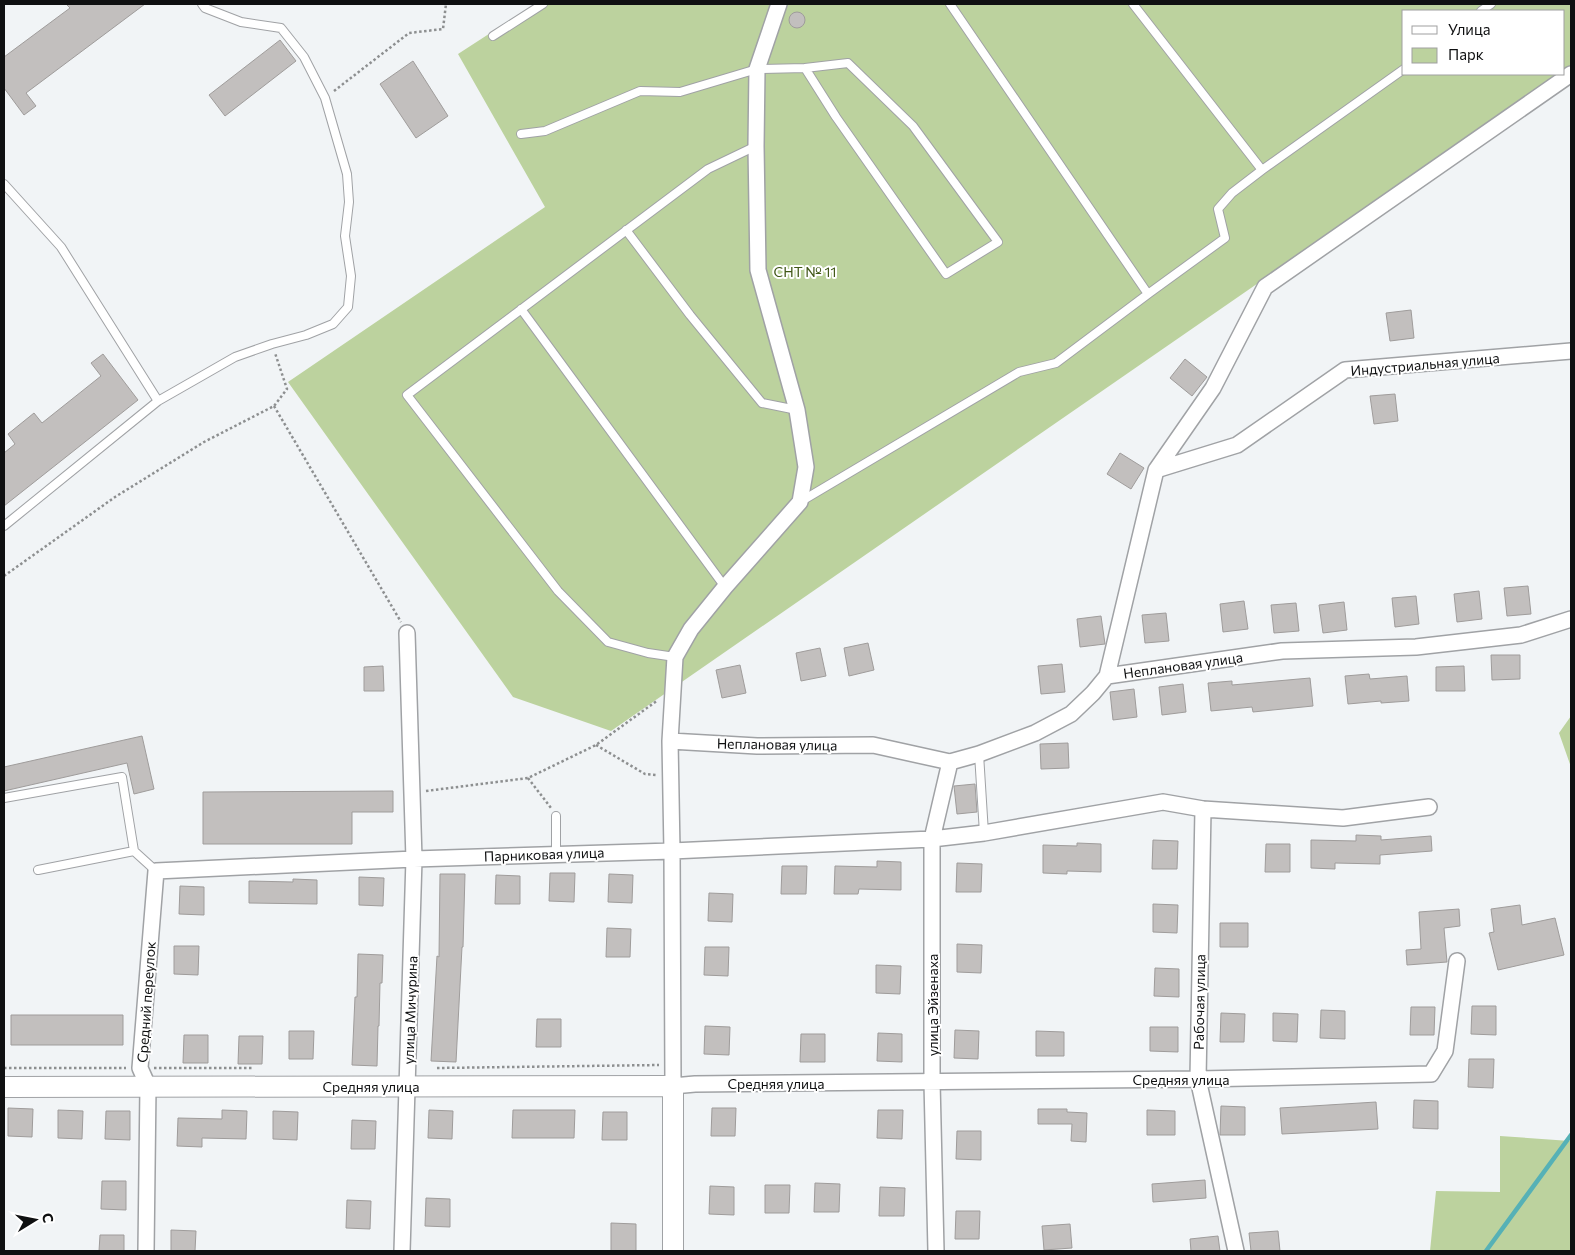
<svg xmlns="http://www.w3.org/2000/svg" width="1575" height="1255" viewBox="0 0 1575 1255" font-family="Commissioner,sans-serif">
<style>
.green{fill:#bcd29e}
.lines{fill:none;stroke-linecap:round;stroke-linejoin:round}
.stream{stroke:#56b1b6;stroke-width:4.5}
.building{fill:#c2bfbe;stroke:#9f9c9b}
.service-casing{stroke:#a0a2a5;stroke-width:10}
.minor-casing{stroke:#a0a2a5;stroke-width:18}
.secondary-casing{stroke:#a0a2a5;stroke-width:22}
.path{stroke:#8d8f90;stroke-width:2.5;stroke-dasharray:2.5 2.5;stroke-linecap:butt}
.service{stroke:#fff;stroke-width:8}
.minor{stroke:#fff;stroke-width:15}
.secondary{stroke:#fff;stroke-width:20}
.labels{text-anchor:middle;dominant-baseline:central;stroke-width:4;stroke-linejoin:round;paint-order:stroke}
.park-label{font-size:14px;fill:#405717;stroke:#fff}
.street-label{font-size:14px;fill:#0f1011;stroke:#fff}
</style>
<rect width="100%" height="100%" fill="#f1f4f6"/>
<!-- green -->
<path class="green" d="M535,4H1571V66L1564,71V11H1404V74H1560L611,731L513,697L288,382L545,207L458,54Z
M1571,716V767L1559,733Z
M1500,1136L1570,1141L1571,1138V1251H1430L1436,1191L1500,1192Z"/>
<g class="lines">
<!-- stream -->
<path class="stream" d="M1486,1251L1571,1135"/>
</g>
<!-- building -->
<path class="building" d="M66,4H145L26,93L36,106L24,115L4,88V57L70,8Z
M789 20a8 8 0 1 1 16 0a8 8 0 1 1-16 0Z
M280,40L296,61L225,116L209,95Z
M413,61L448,116L416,138L380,84Z
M1411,310L1414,338L1390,341L1386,313Z
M103,354L138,400L4,506V453L15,444L8,434L34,413L42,423L101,376L91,363Z
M1185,359L1207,377L1192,396L1170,378Z
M1395,394L1398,421L1374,424L1370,396Z
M1120,453L1144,468L1131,489L1107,474Z
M1528,586L1531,614L1507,616L1504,588Z
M1479,591L1482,619L1457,622L1454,594Z
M1416,596L1419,624L1395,627L1392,598Z
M1244,601L1248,629L1223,632L1220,604Z
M1344,602L1347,630L1323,633L1319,605Z
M1296,603L1299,631L1274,633L1271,605Z
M1166,613L1169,641L1145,643L1142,615Z
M1101,616L1105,644L1080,647L1077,619Z
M868,643L874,670L849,676L844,648Z
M820,648L826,676L801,681L796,653Z
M1491,655H1520V679L1492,680Z
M1062,664L1065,692L1041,694L1038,666Z
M740,665L746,693L722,698L716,670Z
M383,666L384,691H364V667Z
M1464,666L1465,691H1436V667Z
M1369,674L1370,679L1407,676L1409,701L1381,703V701L1348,704L1345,676Z
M1310,678L1313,706L1253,712L1252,707L1211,711L1208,683L1232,681V685Z
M1183,684L1186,712L1162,715L1159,687Z
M1134,689L1137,717L1113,720L1110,692Z
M142,736L154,789L134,794L127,763L4,791V767Z
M1068,743L1069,768L1041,769L1040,744Z
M975,784L977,812L957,814L954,786Z
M393,791V812H352V844H203V792Z
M1356,835L1381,836V840L1431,836L1432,851L1380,855V864L1335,863V869L1311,868V840L1356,841Z
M1153,840L1178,841L1177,869H1152Z
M1077,843L1101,844V872L1067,871V874L1043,873V845L1077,846Z
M1266,844H1290V872H1265Z
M877,861L901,862V890L859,889L858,894H834L835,866L877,867Z
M957,863L982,864L981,892H956Z
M782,866H807L806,894H781Z
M550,873H575L574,902L549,901Z
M440,874H465L463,947H462L456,1062L431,1061L437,956L439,957Z
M609,874L633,875L632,903L608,902Z
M496,875L520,876V904H495Z
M359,877L384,878L383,906L359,905Z
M293,879L317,880V904L249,903V881L293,882Z
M180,886L204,887V915L179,914Z
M709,893L733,894L732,922L708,921Z
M1153,904L1178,905L1177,933L1153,932Z
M1520,905L1522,925L1555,918L1564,955L1498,970L1489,933L1494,932L1491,909Z
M1459,909L1460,926L1444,928L1447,962L1407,965L1406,950L1421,949L1419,912Z
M1220,923H1248V947H1220Z
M607,928L631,929L630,957H606Z
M957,944L982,945L981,973L957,972Z
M174,946H199L198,975L174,974Z
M705,947H729L728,976L704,975Z
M358,954L383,955L382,983H380L379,1026H378L377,1066L352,1065L355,997H357Z
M876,965L901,966L900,994L876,993Z
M1155,968L1179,969V997L1154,996Z
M1472,1006H1496V1035L1471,1034Z
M1411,1007H1435L1434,1035H1410Z
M1321,1010L1345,1011V1039L1320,1038Z
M1221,1013L1245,1014L1244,1042H1220Z
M1273,1013L1298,1014L1297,1042L1273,1041Z
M11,1015H123V1045H11Z
M537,1019H561V1047H536Z
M705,1026L730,1027L729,1055L704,1054Z
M1150,1027H1178V1052L1150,1051Z
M955,1030L979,1031L978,1059L954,1058Z
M289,1031H314L313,1059H289Z
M1036,1031L1064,1032V1056H1036Z
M878,1033L902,1034V1062L877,1061Z
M801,1034H825V1062H800Z
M184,1035H208V1063H183Z
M239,1036H263L262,1064H238Z
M1469,1059H1494L1493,1088L1468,1087Z
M1414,1100L1438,1101V1129L1413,1128Z
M1376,1102L1378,1129L1282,1134L1280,1108Z
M1221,1106L1245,1107V1135H1220Z
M8,1108L33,1109L32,1137L8,1136Z
M712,1108H736L735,1136H711Z
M1038,1109H1067V1112L1087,1113L1086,1142L1071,1141L1072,1124H1038Z
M58,1110L83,1111L82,1139L58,1138Z
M222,1110L247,1111L246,1139L202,1138V1147L177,1146L178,1118L222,1119Z
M429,1110L453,1111L452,1139L428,1138Z
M513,1110H575L574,1138H512Z
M878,1110H903L902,1139L877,1138Z
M1147,1110L1175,1111V1135H1147Z
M106,1111H130V1140L105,1139Z
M273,1111L298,1112L297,1140L273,1139Z
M603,1112H627V1140H602Z
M352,1120L376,1121L375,1149H351Z
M957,1131H981V1160L956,1159Z
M1205,1180L1206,1198L1153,1202L1152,1184Z
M102,1181H126V1210L101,1209Z
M815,1183L840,1184L839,1212H814Z
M765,1185H790L789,1213H765Z
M710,1186L734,1187V1215L709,1214Z
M880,1187L905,1188L904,1216H879Z
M426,1198L450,1199V1227L425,1226Z
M347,1200L371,1201L370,1229L346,1228Z
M956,1211H980L979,1239H955Z
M611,1223L636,1224V1251H611Z
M1070,1224L1072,1248L1044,1250L1042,1226Z
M171,1230L196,1231L195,1251H171Z
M1278,1231L1280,1251H1251L1249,1233Z
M100,1235H124V1251H99Z
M1218,1236L1220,1251H1191L1190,1239Z"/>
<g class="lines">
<!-- service casing -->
<g class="service-casing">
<path id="service" d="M1133,4L1262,170L1404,69
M1481,11L1491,4
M493,36L543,4
M521,134L545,131L640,91L680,92L757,69L805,68L836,117L946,274L998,242L913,126L848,63L805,68
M4,184L61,247L158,401
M626,230L690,315L762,403L797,410
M1148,294L1225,238L1218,209L1232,193L1262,170
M521,309L725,587
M800,502L1019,372L1056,363L1148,294L950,4
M4,526L158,401L235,357L272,344L306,335L333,324L348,307L351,276L345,236L349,202L347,174L325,98L304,57L281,28L241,22L205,8L202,4
M675,657L648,653L608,642L558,591L407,395L708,169L756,146
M979,754L984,833
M4,798L122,777L134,851L156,871
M556,816V854
M38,870L134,851"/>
</g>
<!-- minor casing -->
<g class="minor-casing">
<path id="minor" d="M779,4L757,69L756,146L758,270L797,410L806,467L800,502L725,587L691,629L675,657L670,741L672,851L673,1086L695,1084L1198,1079L1431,1074L1445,1051L1457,961
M1156,470L1213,388L1265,287L1571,74
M1107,676L1156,470L1237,445L1345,370L1571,351
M670,741L757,746L873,745L950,762L979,754L1035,733L1071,714L1093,693L1107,676L1282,651L1416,647L1521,635L1571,619
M1203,809L1198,1079L1236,1251
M146,1251L148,1086L140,1068L156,871L414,859L672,851L932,839L984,833L1163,802L1203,809L1343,818L1429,807
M402,1251L414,859L407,633
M936,1251L932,1082V839L950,762"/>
</g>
<!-- secondary casing -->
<g class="secondary-casing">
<path id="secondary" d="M4,1087L673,1086V1251"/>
</g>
<!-- path -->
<path class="path" d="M334,91L409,33L443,29L446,4
M274,406L401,622
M4,576L115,497L204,442L274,406L287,389L275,353
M596,745L645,774L656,775
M528,778L551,808
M426,791L528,778L596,745L658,700
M4,1068H126
M154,1068H254
M437,1068L659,1065"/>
<!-- service -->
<use href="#service" class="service"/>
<!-- minor -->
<use href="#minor" class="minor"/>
<!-- secondary -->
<use href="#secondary" class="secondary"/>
</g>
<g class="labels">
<!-- park labels -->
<g class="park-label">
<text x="805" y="271">СНТ № 11</text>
</g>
<!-- street labels -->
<g class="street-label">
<text transform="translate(1425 364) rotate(-5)">Индустриальная улица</text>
<text transform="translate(1183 665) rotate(-8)">Неплановая улица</text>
<text transform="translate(777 744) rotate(1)">Неплановая улица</text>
<text transform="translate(544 854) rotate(-2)">Парниковая улица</text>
<text transform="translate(146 1002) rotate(-86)">Средний переулок</text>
<text transform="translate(1199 1002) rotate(-89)">Рабочая улица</text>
<text transform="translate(932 1005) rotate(-90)">улица Эйзенаха</text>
<text transform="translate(410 1010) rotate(-88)">улица Мичурина</text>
<text x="1181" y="1079">Средняя улица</text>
<text x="776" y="1083">Средняя улица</text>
<text x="371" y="1086">Средняя улица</text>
</g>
</g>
<!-- border -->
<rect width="1575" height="1255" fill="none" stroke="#0f1011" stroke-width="10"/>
<!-- legend -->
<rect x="1402" y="10" width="162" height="65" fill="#ffffff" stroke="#9f9fa0"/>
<rect x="1412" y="26" width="25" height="8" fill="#ffffff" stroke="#9f9fa0"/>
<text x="1448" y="35" font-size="15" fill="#0f1011">Улица</text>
<rect x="1412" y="48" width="25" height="15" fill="#bcd29e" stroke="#9f9fa0"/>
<text x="1448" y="60" font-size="15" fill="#0f1011">Парк</text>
<!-- north arrow -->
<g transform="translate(35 1220) rotate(80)" stroke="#ffffff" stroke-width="4" paint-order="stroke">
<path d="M0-4L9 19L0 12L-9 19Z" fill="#0f1011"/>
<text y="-8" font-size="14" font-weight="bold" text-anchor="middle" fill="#0f1011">С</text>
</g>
</svg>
